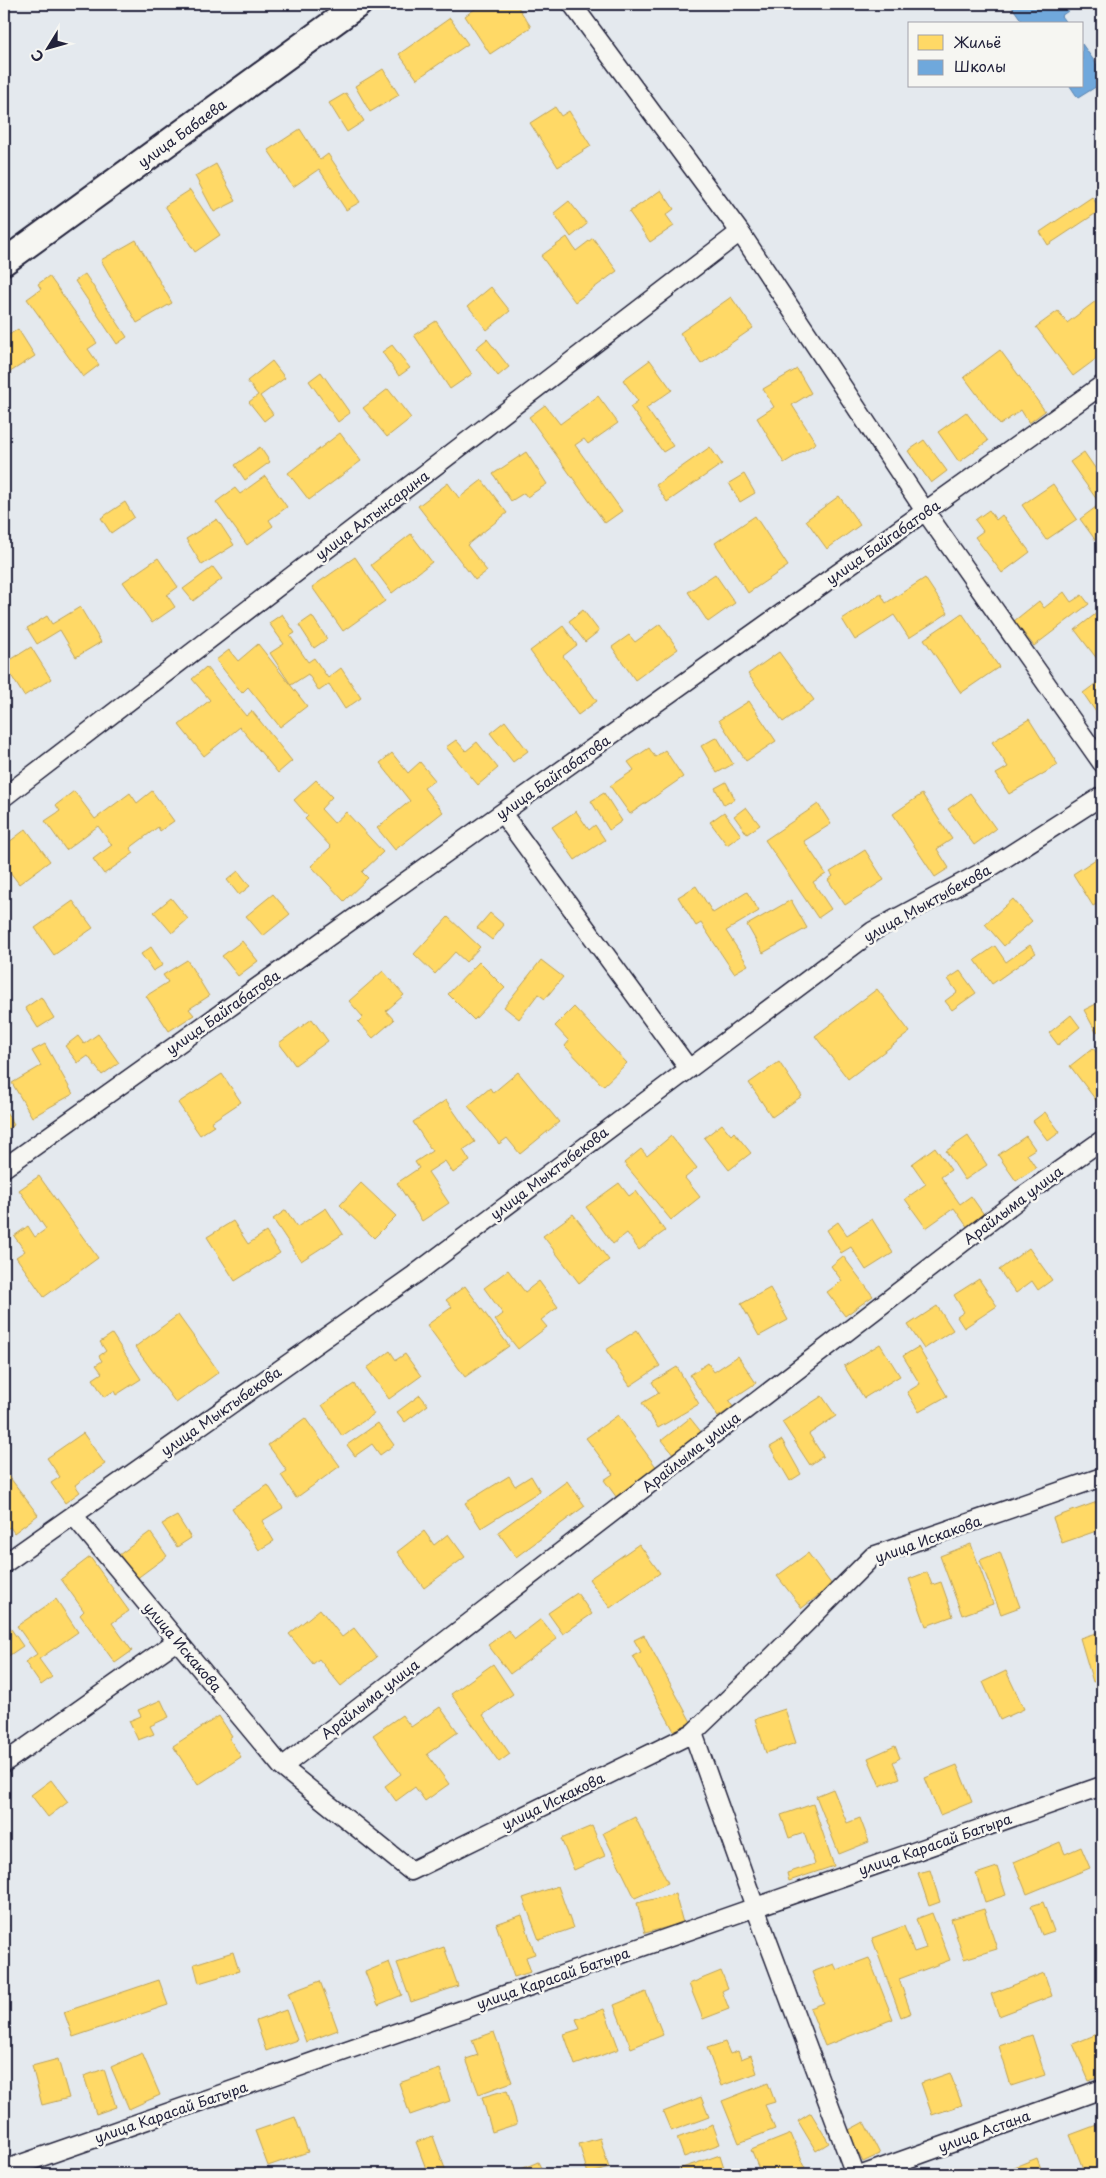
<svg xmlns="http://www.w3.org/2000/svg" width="1106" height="2178" viewBox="0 0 1106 2178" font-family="'Playpen Sans',sans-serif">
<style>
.homes{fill:#ffd966;stroke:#bda259}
.schools{fill:#6fa8dc;stroke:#5880ac}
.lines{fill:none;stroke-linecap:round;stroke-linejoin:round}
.street-casing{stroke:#22223b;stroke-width:21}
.secondary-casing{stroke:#22223b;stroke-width:29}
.street{stroke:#f6f6f2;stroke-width:18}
.secondary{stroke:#f6f6f2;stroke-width:25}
.labels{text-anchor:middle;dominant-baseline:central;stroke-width:5;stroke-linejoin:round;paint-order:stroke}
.street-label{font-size:14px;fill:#22223b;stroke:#f6f6f2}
</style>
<rect width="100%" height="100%" fill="#e4e9ee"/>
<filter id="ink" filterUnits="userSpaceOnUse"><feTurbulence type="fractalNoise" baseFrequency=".02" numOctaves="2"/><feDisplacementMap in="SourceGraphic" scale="10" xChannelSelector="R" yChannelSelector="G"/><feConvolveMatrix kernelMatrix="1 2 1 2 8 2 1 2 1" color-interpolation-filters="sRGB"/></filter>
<g filter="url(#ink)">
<!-- homes -->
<path class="homes" d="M482,4H516L531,27L490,54L465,16Z
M450,18L468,44L417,79L399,54Z
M383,69L399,95L370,112L355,86Z
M346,93L364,121L347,132L329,103Z
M555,107L561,116L569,111L591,146L558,167L530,123Z
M300,129L320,160L328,154L360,202L346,210L319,169L293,187L268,150Z
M216,164L236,201L214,212L195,176Z
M190,190L220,235L195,252L165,206Z
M661,190L674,209L666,215L674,226L650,242L629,212Z
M1092,197L1101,210L1048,245L1040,232Z
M569,201L587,224L571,237L554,213Z
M567,237L576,251L593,238L617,271L575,302L541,256Z
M136,240L172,303L137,323L101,260Z
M85,274L127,337L117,344L75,281Z
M49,276L97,343L88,349L99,365L83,377L27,299L41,289L38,284Z
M491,287L510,311L487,330L468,306Z
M731,297L753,328L701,364L680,333Z
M1101,297L1102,299V359L1100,356L1073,376L1036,327L1058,311L1067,323Z
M436,321L472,374L450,389L414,335Z
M18,329L35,356L4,376V338Z
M487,339L509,367L498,376L476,348Z
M392,345L410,368L399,376L382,352Z
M1000,350L1045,411L1029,423L1021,410L1000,425L964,377Z
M650,360L672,390L646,408L673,446L663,452L630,407L638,401L623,380Z
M272,361L285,378L260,396L273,414L264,421L249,402L258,395L247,381Z
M797,369L811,393L792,405L816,443L784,463L757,418L774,407L763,389Z
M321,372L350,413L338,422L309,381Z
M388,389L411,418L387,437L363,408Z
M598,396L618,423L588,444L584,439L575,445L622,511L605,523L529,417L545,405L560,424Z
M966,412L988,441L959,462L938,432Z
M340,433L361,461L309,500L288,473Z
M924,440L947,471L931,483L908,451Z
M260,447L270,462L245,480L235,465Z
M710,447L722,464L667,502L656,485Z
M526,452L547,484L527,497L524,493L511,501L493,474Z
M1084,452L1102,478V549L1080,519L1100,504L1070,462Z
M744,474L755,493L740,502L729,483Z
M265,476L287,507L269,520L273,526L247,545L216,502L235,488L240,494Z
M482,480L507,513L467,545L487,571L475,580L418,506L448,483L459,498Z
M1053,484L1077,519L1046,540L1022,505Z
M839,496L860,525L827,549L806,520Z
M125,502L134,517L111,533L101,518Z
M989,510L996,520L1002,515L1030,552L1002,573L975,537L983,531L975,520Z
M755,516L788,566L748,593L715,543Z
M217,519L234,545L202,565L186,539Z
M411,534L432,562L392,593L371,565Z
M355,557L385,601L343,631L312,587Z
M158,558L178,587L167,595L175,607L152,623L123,582Z
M213,567L222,579L193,601L183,589Z
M715,574L735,603L708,622L688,592Z
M925,578L948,613L909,638L894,615L855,640L842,619L881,594L886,603Z
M1064,592L1071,602L1082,595L1089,604L1034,646L1014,621L1039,601L1044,608Z
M80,607L101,642L76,657L60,630L37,644L27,628L47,616L52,624Z
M1102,609V663L1101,664L1075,630Z
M583,610L599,631L585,642L569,621Z
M962,613L999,667L961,693L924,639Z
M282,614L295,633L290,636L308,662L314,658L328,678L341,668L361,698L345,709L329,684L319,691L308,674L291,685L270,653L284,644L269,623Z
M312,616L327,639L314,648L299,625Z
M660,624L678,649L635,680L612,647L629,635L635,642Z
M563,626L577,645L563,656L597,701L578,715L530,651Z
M258,644L307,706L280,727L248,687L242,693L216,660L229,650L238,661Z
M31,647L51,679L24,696L4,664Z
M779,652L814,700L783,722L748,674Z
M206,667L246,716L252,711L292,761L278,773L240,727L204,756L179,725L210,700L192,679Z
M1102,679V721L1083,693Z
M749,701L776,741L746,761L719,720Z
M1029,719L1058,765L1009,794L996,774L1008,767L992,742Z
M505,721L528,751L513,762L490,733Z
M717,737L733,764L717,773L701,746Z
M456,740L466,751L477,742L498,768L478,785L446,747Z
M649,748L655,757L665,750L683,777L630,814L610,786L634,770L628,762Z
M392,753L408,773L420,762L435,780L424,788L443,812L395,850L377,828L410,801L380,763Z
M316,780L332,797L321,809L334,823L346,812L383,852L362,872L368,878L344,901L311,866L331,847L305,819L308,816L294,800Z
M726,782L735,799L724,805L715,788Z
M74,791L95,819L130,793L137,803L152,791L174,821L160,831L158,827L130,848L134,853L104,874L93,859L112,845L98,826L66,850L45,821L60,811L56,805Z
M604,793L622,821L609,830L591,801Z
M970,793L996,829L974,845L948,809Z
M922,794L952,839L937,849L949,868L935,877L893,814Z
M818,804L831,824L804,841L826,874L813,882L831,909L818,918L765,840Z
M746,807L760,825L747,834L734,816Z
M576,811L589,830L595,825L605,840L575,860L552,827Z
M724,812L741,835L727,845L710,822Z
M26,829L50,861L19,884L4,864V846Z
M865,850L884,880L845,905L828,880L833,876L830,872Z
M1102,855V901L1093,906L1073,874Z
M238,871L250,886L239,895L227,880Z
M696,886L713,913L747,892L759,911L726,931L748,965L734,973L701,923L696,926L678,897Z
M273,894L290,914L263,936L246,916Z
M171,898L188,919L172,933L154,912Z
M1013,899L1032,921L1004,946L985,924Z
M791,900L807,928L763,953L747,925Z
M73,901L93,928L54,955L35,928Z
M490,913L504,925L492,940L477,928Z
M448,917L480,947L466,962L455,952L435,974L414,954Z
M242,941L258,961L238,976L222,956Z
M1030,945L1036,953L992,984L975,960L995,946L1006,962Z
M151,947L163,965L153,971L141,954Z
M187,960L209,996L189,1009L194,1015L169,1031L146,996L168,982L163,975Z
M541,960L563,977L545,999L538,994L519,1019L504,1007Z
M479,962L505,988L474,1020L448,994Z
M383,971L404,995L386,1011L394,1020L373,1038L358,1022L363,1017L349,1001Z
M960,971L976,993L952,1010L945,1001L957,992L948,979Z
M877,989L910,1032L848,1079L815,1036Z
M41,997L54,1018L38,1028L25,1008Z
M1098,1003L1102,1012V1029L1096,1032L1084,1010Z
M574,1007L627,1063L603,1086L565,1046L569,1041L555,1026Z
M1071,1015L1080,1027L1058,1045L1049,1033Z
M312,1019L328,1041L295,1065L279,1043Z
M98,1034L119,1063L102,1075L88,1056L78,1063L65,1046L78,1036L84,1044Z
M45,1044L73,1094L32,1117L12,1083L41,1066L32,1051Z
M1093,1048L1102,1060V1108L1070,1066Z
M779,1062L802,1096L772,1117L749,1083Z
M518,1072L559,1122L520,1154L507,1138L499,1144L468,1106L490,1088L493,1093Z
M222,1074L241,1102L211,1122L214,1126L200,1135L178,1103Z
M446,1100L475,1142L463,1150L470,1161L453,1173L445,1161L428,1172L449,1203L422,1221L397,1183L419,1168L415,1162L432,1151L413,1122Z
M4,1108L14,1125L4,1131Z
M1045,1112L1060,1132L1048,1141L1033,1121Z
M722,1124L731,1135L734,1132L751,1153L729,1170L704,1138Z
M671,1136L697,1168L685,1178L700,1197L671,1220L624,1163L641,1149L647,1156Z
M968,1136L987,1165L965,1180L946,1151Z
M1026,1136L1035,1149L1027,1154L1036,1168L1016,1181L998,1155Z
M935,1147L951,1170L941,1177L960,1204L971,1196L985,1216L968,1228L954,1208L926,1228L905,1199L926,1184L912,1164Z
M39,1176L98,1258L44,1297L16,1257L25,1251L14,1236L28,1226L35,1237L46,1229L19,1190Z
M361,1183L396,1216L374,1238L340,1205Z
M619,1183L629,1196L636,1191L665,1231L639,1250L627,1233L613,1244L586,1207Z
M326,1208L343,1234L301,1261L273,1219L286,1210L297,1227Z
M573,1214L609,1260L579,1283L543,1236Z
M872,1219L893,1253L866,1270L851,1247L841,1253L827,1230L838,1222L847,1235Z
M233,1221L248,1244L266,1232L280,1253L235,1281L207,1237Z
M1029,1248L1052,1280L1038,1290L1032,1281L1016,1293L999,1270Z
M843,1256L873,1296L845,1316L827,1292L842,1281L831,1266Z
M508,1270L525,1292L539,1281L558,1307L541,1320L547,1327L518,1349L495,1320L503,1314L484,1288Z
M979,1279L997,1306L964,1328L957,1317L964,1312L954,1295Z
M4,1281L9,1288L4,1291Z
M465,1286L509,1346L465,1377L427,1325L452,1307L446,1300Z
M770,1288L788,1320L759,1336L741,1304Z
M937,1306L953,1330L924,1349L908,1325Z
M178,1315L219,1372L176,1403L135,1347Z
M637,1330L660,1366L630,1386L606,1350Z
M112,1334L141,1379L116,1395L114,1391L104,1397L93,1379L102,1373L96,1365L102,1361L99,1356L106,1351L100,1342Z
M880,1344L900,1376L864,1398L844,1366Z
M918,1347L947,1396L919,1412L907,1392L920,1384L903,1356Z
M390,1351L396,1360L405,1354L421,1376L389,1399L367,1368Z
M738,1356L756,1383L729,1401L733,1407L718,1417L690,1375L708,1363L714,1372Z
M677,1367L699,1404L658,1428L642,1403L659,1393L652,1382Z
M354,1384L374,1414L342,1436L322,1405Z
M420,1395L428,1405L405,1422L397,1412Z
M822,1396L836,1416L809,1434L823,1456L810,1465L782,1422Z
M618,1415L657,1468L617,1498L604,1480L613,1474L586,1438Z
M305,1418L340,1466L296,1498L281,1475L287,1471L268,1445Z
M690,1418L702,1433L674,1455L662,1440Z
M378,1423L394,1445L380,1455L372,1444L355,1456L347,1445Z
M83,1433L105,1464L75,1485L80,1492L65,1503L51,1483L60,1477L47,1458Z
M782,1440L801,1474L790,1481L770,1447Z
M8,1475L38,1515L14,1533L10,1527L5,1530L4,1529V1478Z
M509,1476L515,1486L531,1476L540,1491L481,1528L465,1503Z
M567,1481L585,1506L516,1557L498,1532Z
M268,1485L283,1508L262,1521L274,1541L259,1550L232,1508Z
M1097,1502L1102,1516V1529L1062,1543L1053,1518Z
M177,1516L191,1538L177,1547L162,1524Z
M424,1531L434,1545L448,1534L465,1557L424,1588L397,1552Z
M150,1532L167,1556L136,1579L119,1555Z
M639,1544L660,1573L610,1608L589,1579Z
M971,1544L993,1604L962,1615L940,1556Z
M1000,1552L1020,1607L1001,1614L980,1560Z
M808,1553L832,1585L802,1608L777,1576Z
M90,1557L129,1611L112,1623L132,1651L115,1663L80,1615L84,1611L61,1579Z
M927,1572L932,1585L941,1582L953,1616L926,1626L909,1579Z
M577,1593L592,1614L563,1634L548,1613Z
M56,1599L78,1632L39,1659L52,1677L41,1685L25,1662L37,1654L17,1626Z
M320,1609L342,1637L354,1628L377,1657L341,1686L319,1659L313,1664L289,1634Z
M4,1619L23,1646L4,1659Z
M541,1619L557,1639L510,1674L488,1645L508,1630L515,1639Z
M1102,1631V1652L1094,1655L1102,1679L1093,1682L1080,1638Z
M644,1635L691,1722L674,1731L633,1656L641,1652L634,1640Z
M493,1664L513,1694L483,1715L510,1754L499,1762L451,1694Z
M1006,1671L1024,1709L1000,1720L983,1682Z
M161,1700L169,1717L150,1726L154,1734L138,1740L129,1721L141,1716L138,1710Z
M440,1707L458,1732L427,1754L449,1784L425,1801L415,1787L396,1801L385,1786L401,1774L373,1735L402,1715L411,1727Z
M785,1709L796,1743L766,1753L755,1719Z
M219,1716L232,1736L229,1738L241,1757L198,1785L173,1746Z
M895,1746L900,1758L893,1762L900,1778L880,1786L868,1758Z
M957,1765L972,1802L940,1815L925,1778Z
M51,1780L68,1802L48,1817L31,1795Z
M833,1789L847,1823L860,1818L869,1842L839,1854L816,1796Z
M813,1804L834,1866L789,1881L787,1873L815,1864L804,1833L789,1838L781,1815Z
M635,1817L668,1883L635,1898L603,1833Z
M592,1826L605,1856L574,1870L561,1839Z
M1060,1842L1065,1854L1081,1847L1090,1868L1027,1894L1014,1862Z
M997,1867L1006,1895L985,1902L976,1874Z
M930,1870L940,1902L929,1906L918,1873Z
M558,1886L573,1928L539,1940L523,1898Z
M675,1894L683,1923L645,1933L637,1903Z
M1043,1902L1054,1931L1042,1935L1031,1906Z
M984,1909L997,1949L964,1959L951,1919Z
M932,1913L950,1960L899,1979L911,2013L901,2017L872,1938L904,1926L914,1952L926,1948L916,1919Z
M522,1915L535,1954L526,1957L531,1972L514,1977L496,1924Z
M4,1918L9,1926L4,1929Z
M444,1947L458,1986L411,2002L397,1963Z
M233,1952L239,1971L199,1983L194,1964Z
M869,1958L893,2019L825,2046L810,2008L824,2003L812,1972L834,1964L837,1970Z
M389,1962L402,1995L378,2005L365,1972Z
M721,1971L728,1988L722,1991L729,2009L703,2019L689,1984Z
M1044,1973L1052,1996L999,2016L991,1994Z
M159,1980L168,2005L73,2037L64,2012Z
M320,1981L338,2030L306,2042L288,1993Z
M646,1992L663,2035L631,2048L614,2005Z
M604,2009L619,2049L575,2065L564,2034L580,2029L576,2019Z
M286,2010L297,2040L266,2051L256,2021Z
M494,2032L512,2082L479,2094L466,2059L478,2055L472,2040Z
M1102,2032V2076L1089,2081L1073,2044Z
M1032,2035L1045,2075L1011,2086L999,2046Z
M725,2042L730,2054L738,2051L741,2059L751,2055L757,2073L721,2086L707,2048Z
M142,2053L160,2095L129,2109L111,2067Z
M58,2059L69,2098L42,2105L32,2066Z
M104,2069L116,2107L96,2114L84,2076Z
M440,2069L450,2101L410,2115L399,2083Z
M950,2073L962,2105L932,2115L921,2083Z
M768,2083L775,2102L765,2105L775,2129L739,2143L722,2101Z
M507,2090L517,2124L492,2132L482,2097Z
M701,2097L709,2117L671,2131L663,2112Z
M811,2113L829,2143L816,2151L798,2121Z
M295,2117L308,2152L268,2166L255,2131Z
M864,2122L880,2154L863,2162L847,2131Z
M1102,2123V2174H1085L1070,2135Z
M713,2125L720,2144L684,2157L677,2138Z
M791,2134L805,2167L787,2174H761L751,2150Z
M433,2136L447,2174H428L416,2142Z
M600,2138L609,2168L588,2174L579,2144Z
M720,2155L726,2174H681L679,2169Z
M1037,2158L1043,2174H997Z
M538,2162L544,2174H509Z"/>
<!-- schools -->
<path class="schools" d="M1010,4H1078L1061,16L1067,24H1024Z
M1082,44L1102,72V83L1078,98L1070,86H1082Z"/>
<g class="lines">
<!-- street casing -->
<g class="street-casing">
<path id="street" d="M572,4L740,232L925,511L1102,763
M4,797L740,232
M502,813L689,1069
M4,1168L1102,385
M74,1516L282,1767L411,1871L693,1733L773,1656L873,1556L1102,1477
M4,1564L414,1275L873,931L988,869L1102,796
M693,1733L755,1907L855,2174
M4,1763L178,1640
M282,1767L1023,1196L1102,1140
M4,2170L1102,1786
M865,2174L1102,2089"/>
</g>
<!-- secondary casing -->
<g class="secondary-casing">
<path id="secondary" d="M4,262L359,4"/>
</g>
<!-- street -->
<use href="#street" class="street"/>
<!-- secondary -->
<use href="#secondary" class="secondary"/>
</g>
</g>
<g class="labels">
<!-- street labels -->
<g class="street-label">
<text transform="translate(182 133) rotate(-36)">улица Бабаева</text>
<text transform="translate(372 515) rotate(-37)">улица Алтынсарина</text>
<text transform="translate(883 542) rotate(-35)">улица Байгабатова</text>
<text transform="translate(553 777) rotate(-35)">улица Байгабатова</text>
<text transform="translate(927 903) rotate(-29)">улица Мыктыбекова</text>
<text transform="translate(223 1012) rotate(-35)">улица Байгабатова</text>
<text transform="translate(549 1173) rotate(-37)">улица Мыктыбекова</text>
<text transform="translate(1013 1205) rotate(-37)">Арайлыма улица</text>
<text transform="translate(221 1411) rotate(-35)">улица Мыктыбекова</text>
<text transform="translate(691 1452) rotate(-38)">Арайлыма улица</text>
<text transform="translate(928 1539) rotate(-20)">улица Искакова</text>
<text transform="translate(183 1647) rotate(50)">улица Искакова</text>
<text transform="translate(370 1699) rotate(-38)">Арайлыма улица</text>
<text transform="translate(553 1801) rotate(-26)">улица Искакова</text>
<text transform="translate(935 1844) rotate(-19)">улица Карасай Батыра</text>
<text transform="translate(553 1978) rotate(-19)">улица Карасай Батыра</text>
<text transform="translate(171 2112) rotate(-19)">улица Карасай Батыра</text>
<text transform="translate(984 2131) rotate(-20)">улица Астана</text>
</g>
</g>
<!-- margin -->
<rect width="1106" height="2178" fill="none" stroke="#f6f6f2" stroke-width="20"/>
<rect x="10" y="10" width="1086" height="2158" fill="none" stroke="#22223b" stroke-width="2" filter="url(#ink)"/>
<!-- legend -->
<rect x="908" y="22" width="175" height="65" fill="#f6f6f2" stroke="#a1a1a9"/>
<rect x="918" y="35" width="25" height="15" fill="#ffd966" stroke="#a1a1a9"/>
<text x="954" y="48" font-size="15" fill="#22223b">Жильё</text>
<rect x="918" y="60" width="25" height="15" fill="#6fa8dc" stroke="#a1a1a9"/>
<text x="954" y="72" font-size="15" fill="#22223b">Школы</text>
<!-- north arrow -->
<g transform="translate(48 48) rotate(233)" stroke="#f6f6f2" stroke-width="4" paint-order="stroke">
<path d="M0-4L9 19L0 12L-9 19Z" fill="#22223b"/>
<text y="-8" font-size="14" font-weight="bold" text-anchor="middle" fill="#22223b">С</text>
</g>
</svg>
